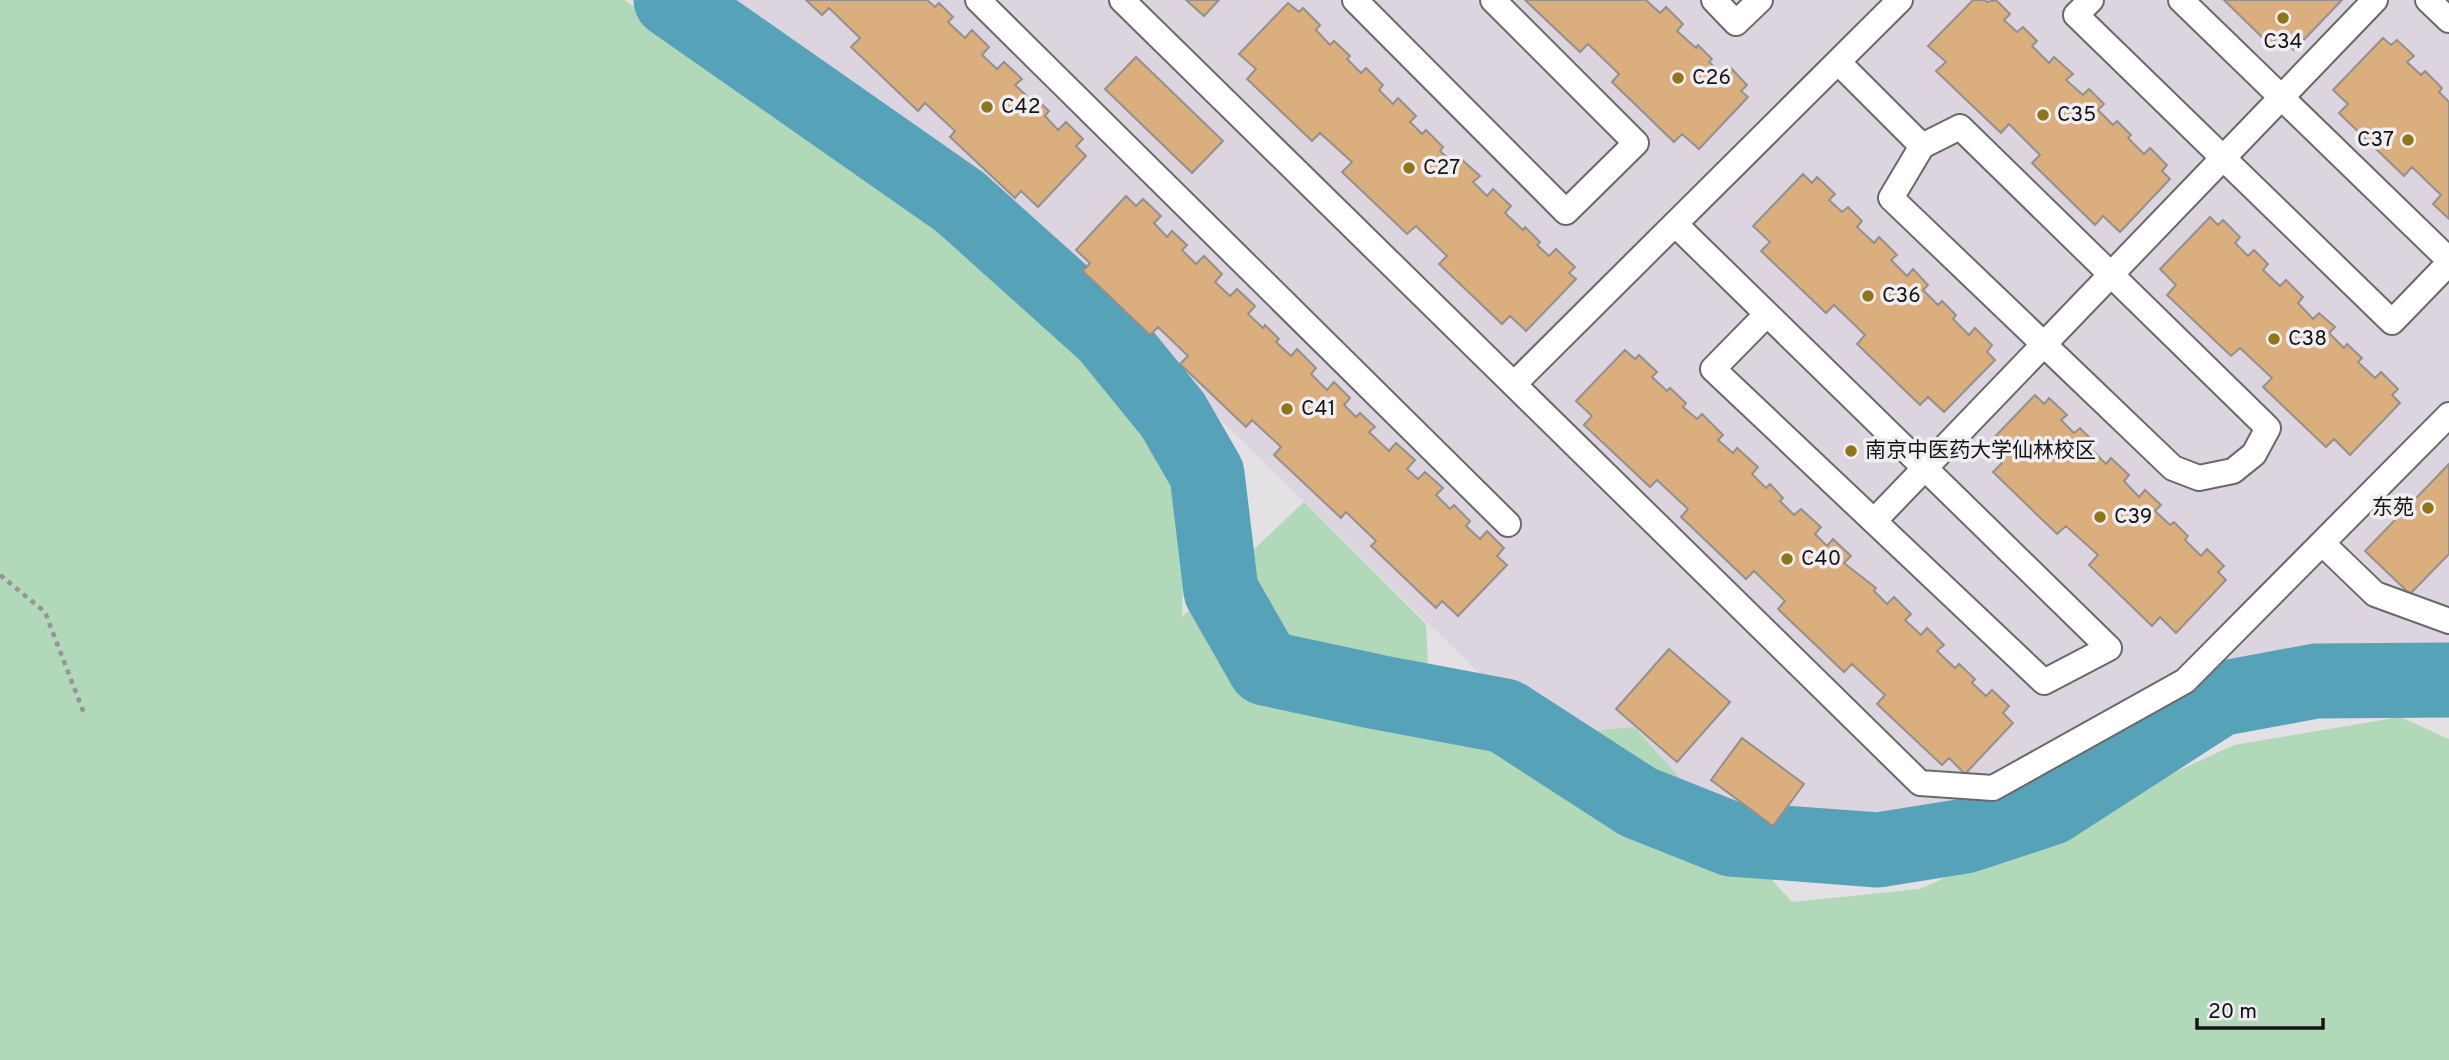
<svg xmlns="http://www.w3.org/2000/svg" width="2449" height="1060" viewBox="0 0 2449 1060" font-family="Overpass,'Noto Sans SC',sans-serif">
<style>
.built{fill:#dcd5df}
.green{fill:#b1d8b9}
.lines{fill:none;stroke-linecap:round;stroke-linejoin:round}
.river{stroke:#56a2b9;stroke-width:75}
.building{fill:#dbae7e;stroke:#93908d;stroke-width:2}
.lane-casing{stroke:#6b686c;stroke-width:28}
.path{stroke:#969496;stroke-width:4.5;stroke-dasharray:5 5;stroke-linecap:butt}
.lane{stroke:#fff;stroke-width:24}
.poi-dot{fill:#8f761b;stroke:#f1eef2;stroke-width:2.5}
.labels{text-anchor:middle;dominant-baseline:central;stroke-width:7;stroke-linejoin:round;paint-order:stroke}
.poi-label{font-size:21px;fill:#151415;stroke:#f1eef2;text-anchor:start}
</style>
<rect width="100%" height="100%" fill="#e3e1e4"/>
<!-- built -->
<path class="built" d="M659,0H2449V664L2412,667L2227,711L1980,836L1839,852L1822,851L1532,713L1507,696L1477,671L1034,237Z"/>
<!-- green -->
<path class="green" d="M0,0H624L978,251L1147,410L1186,489L1182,617L1304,502L1426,624L1429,686L1580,732L1634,727L1792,902L1920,889L2234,745L2400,717L2449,739V1060H0Z"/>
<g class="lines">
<!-- river -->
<path class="river" d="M671,0L960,202L1107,334L1173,415L1207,474L1221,591L1265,668L1377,692L1505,716L1638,802L1731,839L1878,850L1965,836L2050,808L2219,699L2316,681L2449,680"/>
</g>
<!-- building -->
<path class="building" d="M806,0H927L935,7L939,3L953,17L948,22L965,38L972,30L989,47L982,55L997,69L1004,62L1022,79L1015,85L1030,99L1033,96L1049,111L1045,116L1058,130L1066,122L1083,139L1076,146L1086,156L1038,207L1021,191L1015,198L950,137L955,131L925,103L918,111L851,47L860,38L829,8L822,15Z
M1186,0H1219L1204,16Z
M1525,0H1646L1660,13L1666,7L1683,24L1677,31L1696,48L1698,45L1712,59L1709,62L1722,74L1729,66L1747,85L1741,91L1748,97L1699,149L1682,134L1674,142L1612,82L1619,74L1588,44L1580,52Z
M1973,0H1985L1987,2L1996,0L2010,14L2004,20L2017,32L2023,27L2037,41L2032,46L2049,63L2054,57L2073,74L2066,80L2083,95L2089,89L2104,104L2098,110L2113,125L2117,121L2131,135L2128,138L2144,154L2150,148L2167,165L2162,171L2170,179L2120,232L2103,216L2095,225L2032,163L2040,155L2009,124L2001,133L1936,71L1946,62L1928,46Z
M2224,0H2342L2294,50L2279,36L2270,45Z
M1288,3L1299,12L1303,8L1320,25L1316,30L1330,45L1334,41L1350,56L1347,59L1361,73L1366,68L1383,85L1379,90L1393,104L1398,98L1416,116L1410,122L1422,134L1426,130L1443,147L1440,151L1454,164L1460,158L1480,176L1473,182L1487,196L1493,189L1511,206L1505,213L1523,230L1525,227L1540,242L1537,245L1549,256L1556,249L1575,267L1569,273L1576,279L1526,331L1510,316L1502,324L1439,264L1447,256L1416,226L1407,234L1342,172L1352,162L1320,133L1312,141L1247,79L1256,69L1239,54Z
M2383,38L2391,45L2397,40L2414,56L2407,62L2421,75L2425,71L2442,88L2439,92L2449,102V219L2433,204L2441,195L2412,167L2404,176L2339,113L2348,104L2333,90Z
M1136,57L1223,141L1192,173L1105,89Z
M1803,174L1812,183L1817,177L1835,194L1829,200L1842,212L1848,207L1862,221L1857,227L1874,243L1879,237L1897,255L1891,260L1907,276L1913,269L1928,285L1923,290L1938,305L1942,301L1956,315L1953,319L1969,335L1975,328L1992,345L1987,352L1995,360L1944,412L1928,397L1920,405L1857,344L1865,335L1834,305L1826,313L1761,251L1770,242L1753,226Z
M1126,196L1136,206L1143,199L1161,216L1154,223L1167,237L1172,231L1187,245L1182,250L1196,264L1204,256L1222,274L1215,282L1230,296L1237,289L1255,306L1248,314L1263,328L1265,325L1279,339L1276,342L1291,356L1297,349L1316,368L1311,374L1327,390L1334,382L1350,398L1344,405L1356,417L1360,413L1375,427L1369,432L1389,451L1396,443L1415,460L1407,469L1418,479L1425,472L1443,488L1436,495L1450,509L1454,505L1470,521L1466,526L1480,539L1487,531L1504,548L1497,556L1507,565L1458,616L1442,601L1436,608L1371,546L1376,541L1346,512L1341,518L1274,455L1281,447L1252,420L1246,427L1180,364L1188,356L1158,327L1150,335L1083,271L1090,263L1076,250Z
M2210,217L2218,225L2223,220L2240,237L2235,243L2248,256L2254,250L2268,264L2263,270L2280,286L2286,280L2303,297L2298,303L2313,319L2319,313L2335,327L2329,333L2344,348L2347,344L2362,358L2358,362L2375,378L2381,372L2398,389L2392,395L2400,403L2350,455L2334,439L2326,447L2263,387L2272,378L2240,348L2231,356L2167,295L2176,285L2160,269Z
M1625,350L1635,359L1639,355L1657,372L1652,377L1667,391L1670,388L1686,403L1683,407L1697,419L1702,414L1723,435L1718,440L1733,453L1737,448L1758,467L1752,474L1766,488L1770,484L1783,498L1780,501L1794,515L1801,509L1821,527L1815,534L1827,546L1833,539L1851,556L1844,563L1876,588L1874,591L1887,604L1894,597L1911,614L1905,620L1921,635L1927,628L1944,645L1937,651L1955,668L1959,664L1975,679L1972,683L1986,696L1992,690L2009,706L2003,713L2013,723L1965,774L1949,758L1942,765L1877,704L1885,695L1852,664L1844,672L1778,609L1785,601L1754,571L1746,579L1681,517L1688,509L1657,480L1650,487L1584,425L1592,416L1576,401Z
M2035,395L2044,404L2049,398L2067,415L2061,420L2074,433L2080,428L2094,442L2089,447L2106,464L2111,458L2129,475L2124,481L2139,497L2145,490L2161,505L2155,511L2170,525L2174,522L2188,536L2185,540L2201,556L2207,549L2224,566L2218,572L2226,580L2176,633L2160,617L2152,626L2089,565L2098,555L2066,526L2057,534L1993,472L2002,463L1986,446Z
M2449,464V554L2410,594L2365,551Z
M1669,649L1730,702L1677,762L1616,709Z
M1742,738L1804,784L1773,826L1711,780Z"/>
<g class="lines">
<!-- lane casing -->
<g class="lane-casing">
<path id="lane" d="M978,0L1508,524
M1122,0L1920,783L1993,788L2185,681L2449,415
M1355,0L1566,212L1636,143L1493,0
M1714,0L1736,23L1760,0
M2091,0L2076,15L2392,322L2449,263
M2181,0L2449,260
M2428,0L2449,20
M1838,62L1922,146L1960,127L2268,428L2254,454L2233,471L2199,478L2173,468L1891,198L1922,146
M1675,224L2109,648L2044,682L1713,369L1767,314
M1514,384L1900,0
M1874,521L2375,0
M2322,543L2375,594L2449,621"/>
</g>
<!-- path -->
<path class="path" d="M0,575L45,612L85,716"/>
<!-- lane -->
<use href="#lane" class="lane"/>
</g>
<!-- markers -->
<g class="poi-dot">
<circle cx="2283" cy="18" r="7"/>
<circle cx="1678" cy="78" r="7"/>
<circle cx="987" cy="107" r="7"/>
<circle cx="2043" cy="115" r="7"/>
<circle cx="2408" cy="140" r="7"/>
<circle cx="1409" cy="168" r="7"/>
<circle cx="1868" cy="296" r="7"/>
<circle cx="2274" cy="339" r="7"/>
<circle cx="1287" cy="409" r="7"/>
<circle cx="1851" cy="451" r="7"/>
<circle cx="2428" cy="508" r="7"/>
<circle cx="2100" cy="517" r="7"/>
<circle cx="1787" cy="559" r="7"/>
</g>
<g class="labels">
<!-- poi labels -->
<g class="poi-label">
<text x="2283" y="42" text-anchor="middle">C34</text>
<text x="1692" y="78">C26</text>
<text x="1001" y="107">C42</text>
<text x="2057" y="115">C35</text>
<text x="2394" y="140" text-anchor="end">C37</text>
<text x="1423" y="168">C27</text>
<text x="1882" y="296">C36</text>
<text x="2288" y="339">C38</text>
<text x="1301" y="409">C41</text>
<text x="1865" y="451">南京中医药大学仙林校区</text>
<text x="2414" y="508" text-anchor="end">东苑</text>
<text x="2114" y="517">C39</text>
<text x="1801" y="559">C40</text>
</g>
</g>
<!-- scale -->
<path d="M2197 1018v10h126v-10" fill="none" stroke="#151415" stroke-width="3.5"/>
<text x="2208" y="1018" font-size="21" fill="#151415" stroke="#f1eef2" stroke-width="5" paint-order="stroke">20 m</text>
</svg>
